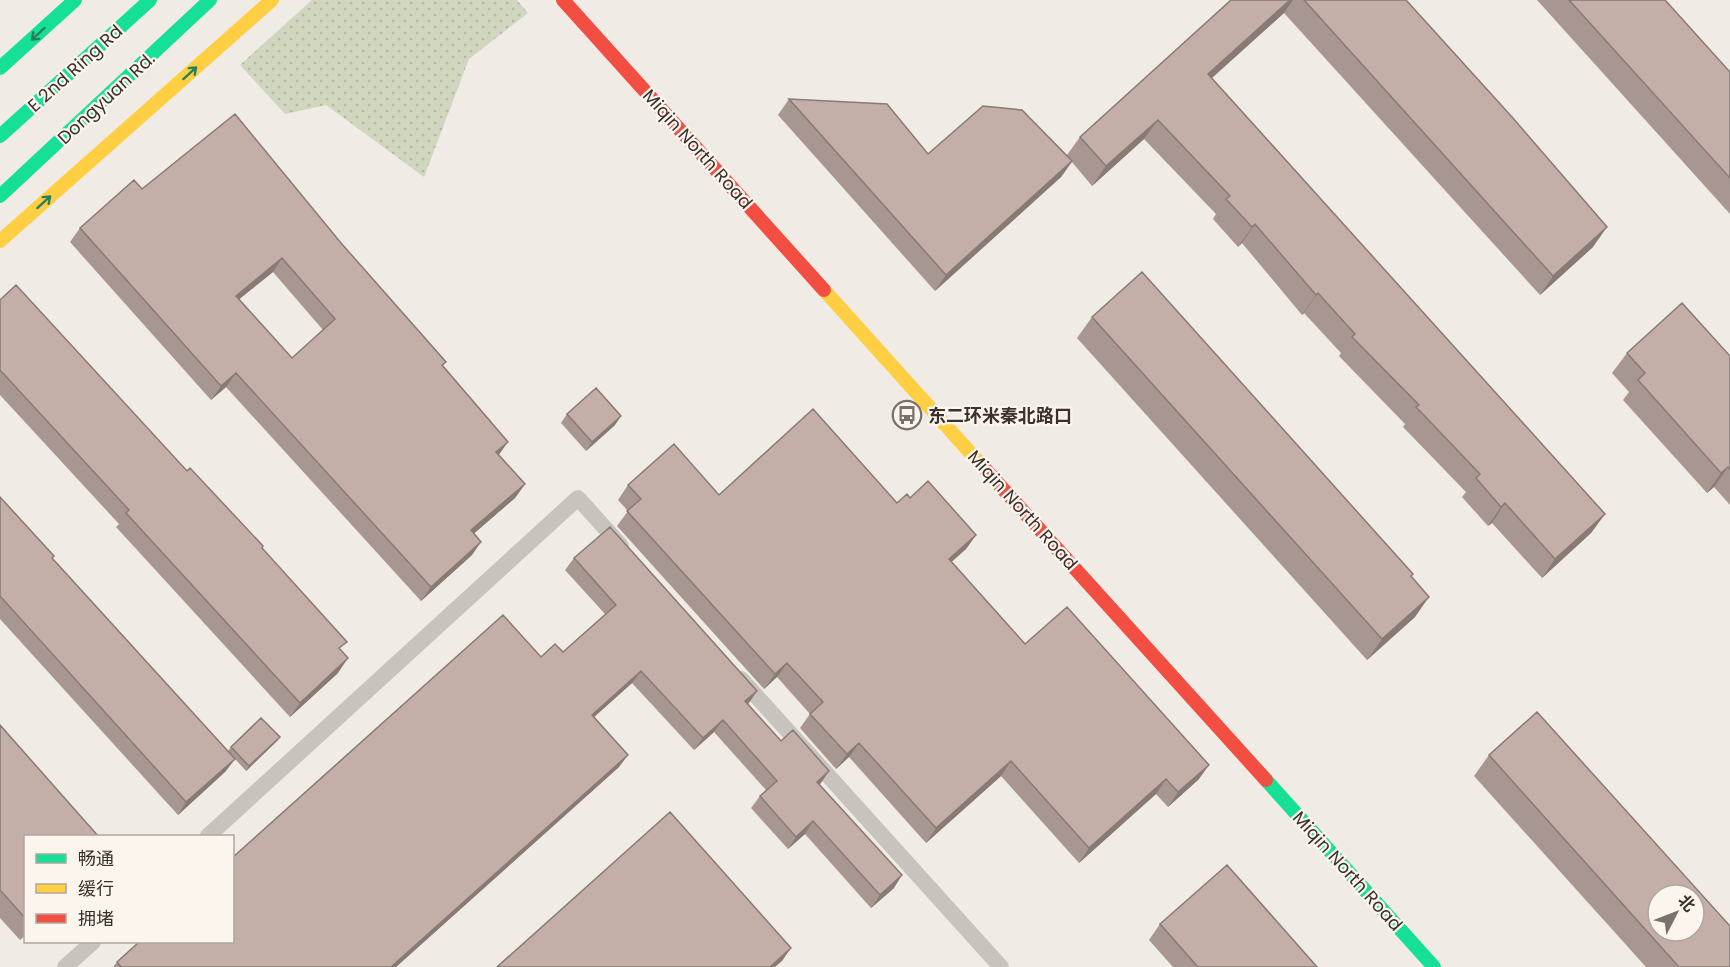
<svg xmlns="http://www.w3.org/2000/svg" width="1730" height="967" viewBox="0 0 1730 967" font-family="Poppins,'Noto Sans SC',sans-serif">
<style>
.grass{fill:url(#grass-dots)}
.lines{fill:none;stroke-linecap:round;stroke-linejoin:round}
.lane{stroke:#c9c3be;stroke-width:16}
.fast{stroke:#16e098;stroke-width:14}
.slow{stroke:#ffcf43;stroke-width:14}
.jam{stroke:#f24e42;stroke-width:14}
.wall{fill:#a89690;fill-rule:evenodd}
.shaded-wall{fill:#887a75}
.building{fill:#c3afa7;stroke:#887a75;stroke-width:1.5;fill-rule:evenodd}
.oneway{stroke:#2a7f5c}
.labels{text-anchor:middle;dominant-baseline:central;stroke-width:4.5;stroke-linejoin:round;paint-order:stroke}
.street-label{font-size:18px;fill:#3b302b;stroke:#fbf5ee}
.poi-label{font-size:18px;font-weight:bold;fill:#3b302b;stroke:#fbf5ee;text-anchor:start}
</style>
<defs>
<pattern id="grass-dots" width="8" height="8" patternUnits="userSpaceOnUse" patternTransform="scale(1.5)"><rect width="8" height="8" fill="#d1d6bf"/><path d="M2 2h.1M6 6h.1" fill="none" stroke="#b4b8a4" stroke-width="1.8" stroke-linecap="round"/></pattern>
</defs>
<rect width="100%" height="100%" fill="#f0ebe5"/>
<!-- grass -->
<path class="grass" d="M312,0H517L528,13L469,59L424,177L326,105L285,114L240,65Z"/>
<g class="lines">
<!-- lane -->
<path class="lane" d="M741,679L1001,967
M208,836L578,498L621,546
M65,967L93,942"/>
<!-- fast -->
<path class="fast" d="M0,68L75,0
M0,136L150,0
M0,196L210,0
M1266,780L1434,967"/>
<!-- slow -->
<path class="slow" d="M0,241L272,0
M824,290L985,469"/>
<!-- jam -->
<path class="jam" d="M563,0L824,290
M985,469L1266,780"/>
</g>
<!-- wall -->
<path class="wall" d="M1231,0H1406L1593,247L1540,295L1284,13L1212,78L1605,514L1591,533L1542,578L1492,523L1488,526L1462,497L1466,492L1403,427L1405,424L1339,356L1341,353L1304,313L1302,315L1242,243L1238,247L1213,219L1216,214L1144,139L1092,186L1072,162L1061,177L935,291L778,115L789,99L928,154L1067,155L1080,137Z
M1537,0H1665L1730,72V214Z
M142,189L341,243L446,362L443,366L499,455L525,484L515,498L474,533L472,555L421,601L226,387L211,400L70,242L80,228ZM273,272L323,330L292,358L239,299Z
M0,300L187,471L262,548L338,673L290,717L116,527L119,524L0,395Z
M1092,317L1413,574L1411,577L1415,617L1367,660L1077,338Z
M1627,353L1730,356V505L1714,487L1707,493L1623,400L1629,392L1612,373Z
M567,414L615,425L586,451L561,423Z
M628,485L719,495L897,503L910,498L976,535L966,549L951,562L1025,644L1199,779L1168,807L1156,794L1079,863L1001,776L926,843L849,757L836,769L800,728L810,714L777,677L764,689L617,526L628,511L618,500Z
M0,497L54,556L52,559L226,771L178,815L0,619Z
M574,558L757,691L747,704L781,741L821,783L819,784L894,888L871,908L805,834L788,849L751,808L760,796L766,790L714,732L694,750L632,683L594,717L619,767L396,967H113L117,962L541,657L563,652L605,614L565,570Z
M0,725L26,837V935L20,940L0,918Z
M280,737L277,741L246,771L228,751L231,747Z
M1489,755L1730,967H1646L1474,776Z
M1160,924L1317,967H1173L1149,940Z"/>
<!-- shaded-wall -->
<path class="shaded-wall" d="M1290,0H1293L1284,13L1195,93L1208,74Z
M1158,120L1144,139L1092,186L1106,166Z
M1072,161L1061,177L935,291L946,275Z
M1255,224L1242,243L1238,247L1252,227Z
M1607,227L1593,247L1540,295L1553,276Z
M282,258L273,272L227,309L236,296Z
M1318,293L1304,313L1302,315L1316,295Z
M236,373L226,387L211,400L221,386Z
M621,416L615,425L586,451L592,442Z
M508,442L498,456L496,452Z
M1728,467L1714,487L1707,493L1721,473Z
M525,484L515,498L462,544L471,530Z
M1505,503L1492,523L1488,526L1501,507Z
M1605,514L1591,533L1542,578L1555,559Z
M976,535L966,549L938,574L949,559Z
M481,542L472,555L421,601L431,587Z
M1429,597L1415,617L1367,660L1382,639Z
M348,658L338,673L290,717L300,703Z
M787,663L777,677L764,689L775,674Z
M641,671L632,683L583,727L592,715Z
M757,691L749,703L737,714L745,701Z
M723,720L714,732L694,750L703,738Z
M280,737L277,741L246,771L249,766Z
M859,743L849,757L836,769L847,754Z
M628,755L619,767L396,967H391Z
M235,759L226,771L178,815L186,802Z
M1011,761L1001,776L926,843L936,828Z
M1209,765L1199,779L1168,807L1178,792Z
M829,771L821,783L808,794L817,782Z
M1166,779L1156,794L1079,863L1089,848Z
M813,821L805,834L788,849L796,837Z
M902,875L894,888L871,908L880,895Z
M791,948L782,961L775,967H770Z"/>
<!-- building -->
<path class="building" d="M1231,0H1290L1208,74L1605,514L1555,559L1505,503L1501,507L1476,478L1480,474L1416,407L1419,405L1352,337L1355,334L1318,293L1316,295L1255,224L1252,227L1226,199L1230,196L1158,120L1106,166L1080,137Z
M1304,0H1406L1512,117L1607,227L1553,276Z
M1569,0H1665L1730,72V178Z
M789,99L887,104L928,154L983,106L1022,110L1072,161L946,275Z
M235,114L341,243L446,362L442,365L508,442L496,452L525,484L471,530L481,542L431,587L236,373L221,386L80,228L134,180L142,189ZM282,258L335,319L292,358L236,296Z
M1142,272L1413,574L1411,576L1429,597L1382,639L1092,317Z
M16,285L187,471L190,468L263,546L262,548L347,642L339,648L348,658L300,703L126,513L129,510L0,370V300Z
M1682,303L1730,356V469L1728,467L1721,473L1638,380L1645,373L1627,353Z
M596,388L621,416L592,442L567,414Z
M813,409L897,503L907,494L910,498L928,481L976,535L949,559L1025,644L1067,607L1209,765L1178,792L1166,779L1089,848L1011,761L936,828L859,743L847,754L810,714L823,702L787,663L775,674L627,511L641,499L628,485L674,444L719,495Z
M0,497L54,556L52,558L235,759L186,802L0,596Z
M610,527L757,691L745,701L781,741L793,730L829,771L817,782L902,875L880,895L813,821L796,837L760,796L777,781L723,720L703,738L641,671L592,715L628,755L391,967H121L117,962L139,942H232V858L503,615L541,657L555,644L563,652L616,605L574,558Z
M1537,712L1730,926V967H1679L1489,755ZM1658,895H1694V931H1658Z
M261,718L280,737L249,766L231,747Z
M0,725L99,837H26V919L0,890Z
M670,812L791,948L770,967H497Z
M1227,865L1317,967H1198L1160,924Z"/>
<!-- one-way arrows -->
<defs><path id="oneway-shaft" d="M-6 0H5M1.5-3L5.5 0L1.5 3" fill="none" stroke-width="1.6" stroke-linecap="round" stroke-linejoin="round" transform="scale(1.5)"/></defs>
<g class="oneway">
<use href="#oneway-shaft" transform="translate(38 34) rotate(138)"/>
<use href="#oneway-shaft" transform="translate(190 73) rotate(-42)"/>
<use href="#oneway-shaft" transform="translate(44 202) rotate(-42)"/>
</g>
<!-- icons -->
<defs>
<g id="bus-ring" transform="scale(1.5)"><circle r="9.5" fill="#fbf5ee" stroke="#7a716c" stroke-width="1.5"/><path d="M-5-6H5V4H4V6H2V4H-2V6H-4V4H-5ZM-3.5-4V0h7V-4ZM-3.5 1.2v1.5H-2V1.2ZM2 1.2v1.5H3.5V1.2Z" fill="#7a716c"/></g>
</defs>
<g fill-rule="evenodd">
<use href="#bus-ring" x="907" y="415"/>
</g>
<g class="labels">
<!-- street labels -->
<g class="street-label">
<text transform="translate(75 68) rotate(-42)">E 2nd Ring Rd</text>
<text transform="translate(106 98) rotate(-43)">Dongyuan Rd.</text>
<text transform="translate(698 149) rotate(48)">Miqin North Road</text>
<text transform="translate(1023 510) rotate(48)">Miqin North Road</text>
<text transform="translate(1348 871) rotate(48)">Miqin North Road</text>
</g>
<!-- poi labels -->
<g class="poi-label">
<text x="928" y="415">东二环米秦北路口</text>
</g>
</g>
<!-- legend -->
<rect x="24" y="835" width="210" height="108" fill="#fbf5ee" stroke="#aea6a0" stroke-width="1.5"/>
<rect x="36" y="854" width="30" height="9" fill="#16e098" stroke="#aea6a0" stroke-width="1.5"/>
<text x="78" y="865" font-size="18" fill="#3b302b">畅通</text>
<rect x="36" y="884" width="30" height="9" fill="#ffcf43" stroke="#aea6a0" stroke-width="1.5"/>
<text x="78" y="895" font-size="18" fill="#3b302b">缓行</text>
<rect x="36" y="914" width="30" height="9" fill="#f24e42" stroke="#aea6a0" stroke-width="1.5"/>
<text x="78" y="925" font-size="18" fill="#3b302b">拥堵</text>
<!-- north arrow -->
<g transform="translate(1676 913) rotate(48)"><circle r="28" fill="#fbf5ee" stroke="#aea6a0" stroke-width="1.5"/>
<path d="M0-4.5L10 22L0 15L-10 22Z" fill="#7a716c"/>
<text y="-9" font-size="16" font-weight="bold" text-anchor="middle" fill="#3b302b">北</text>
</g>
</svg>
